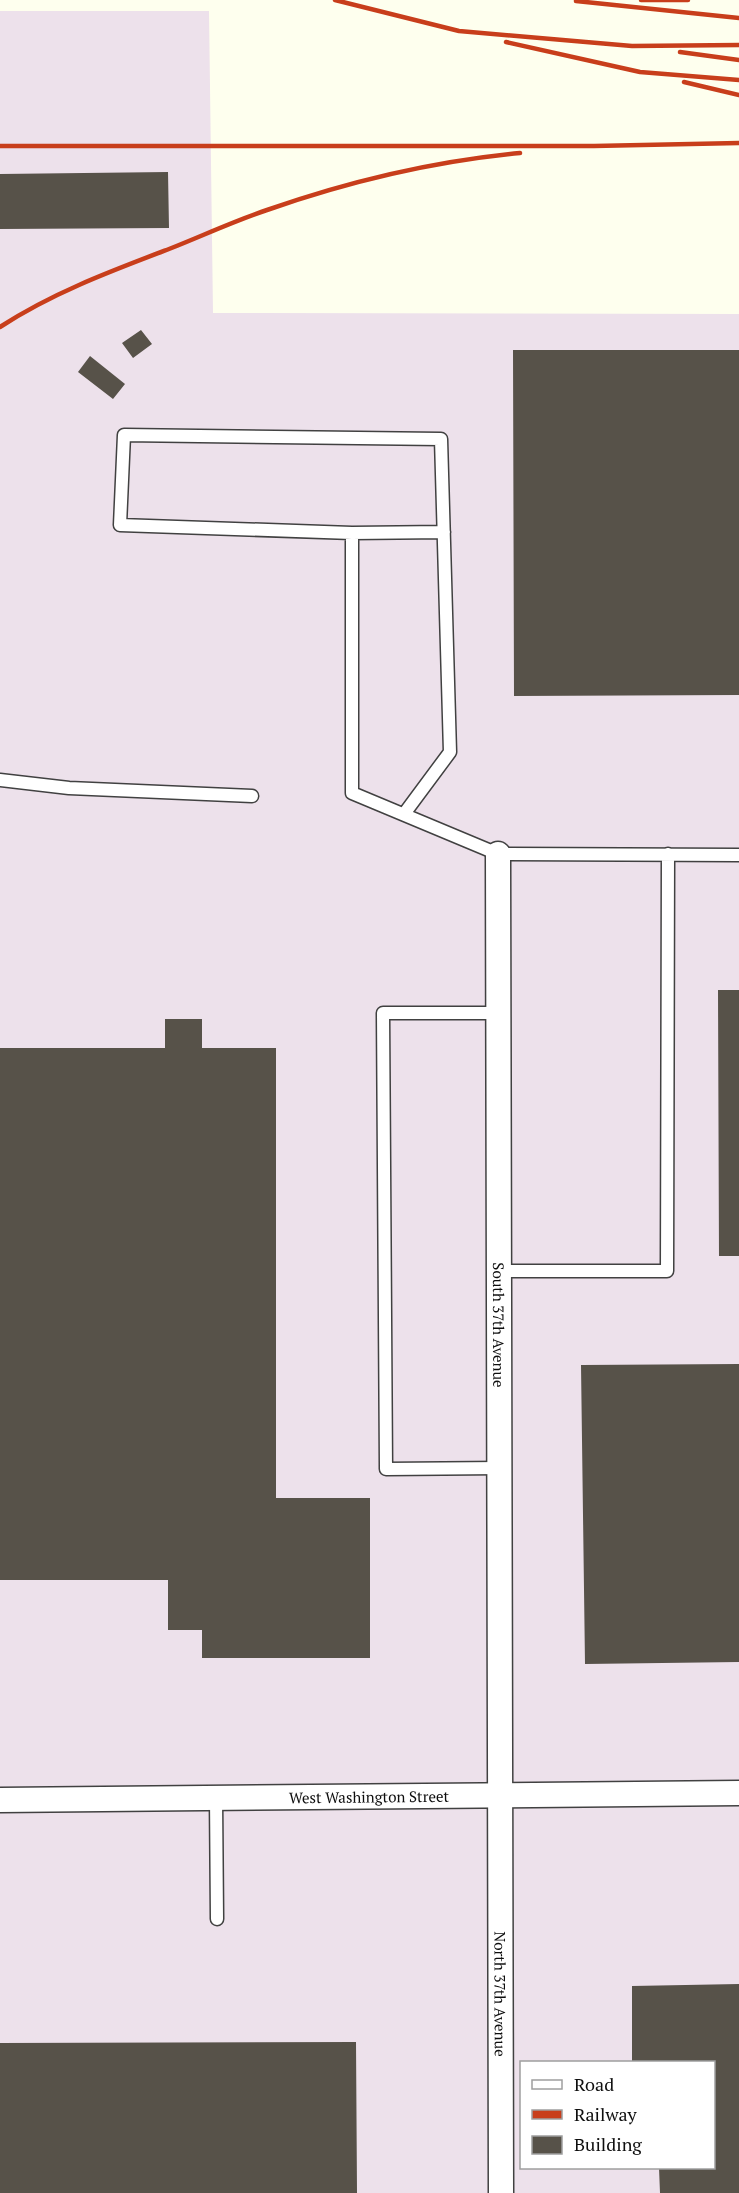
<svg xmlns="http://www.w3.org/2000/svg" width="739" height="2193" viewBox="0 0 739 2193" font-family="'PT Serif',serif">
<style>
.industrial{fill:#ede1eb;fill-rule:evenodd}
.building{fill:#575249}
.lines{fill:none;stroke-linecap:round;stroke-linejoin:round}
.lane-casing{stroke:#414141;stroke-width:15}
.street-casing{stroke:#414141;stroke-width:27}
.lane{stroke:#fff;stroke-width:12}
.street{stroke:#fff;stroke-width:24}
.rail{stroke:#c83e1b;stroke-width:4.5}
.labels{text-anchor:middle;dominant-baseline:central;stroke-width:6;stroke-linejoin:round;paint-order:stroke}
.street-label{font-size:15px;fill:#0e0e0e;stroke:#fff}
</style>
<rect width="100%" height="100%" fill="#feffee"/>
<!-- industrial -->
<path class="industrial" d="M0,11H209L213,313L739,314V2193H0ZM522,2062H714V2168H522Z"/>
<!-- building -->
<path class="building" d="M168,172L169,228L0,229V174Z
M141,330L152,344L133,358L122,343Z
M513,350H739V695L514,696Z
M90,356L125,384L113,399L78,372Z
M718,990H739V1256H719Z
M165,1019H202V1048H276V1498H370V1658H202V1630H168V1580H0V1048H165Z
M739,1364V1662L585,1664L581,1365Z
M739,1984V2193H660L659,2168H714V2062H632V1986Z
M356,2042L357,2193H0V2043Z"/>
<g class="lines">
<!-- lane casing -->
<g class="lane-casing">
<path id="lane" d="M352,533L444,532
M0,780L69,788L252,796
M404,814L450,752L441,439L124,435L120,525L352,533V793L498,854L739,855
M499,1013H383L386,1469L501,1468
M500,1271H667L668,854
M216,1798L217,1919"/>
</g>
<!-- street casing -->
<g class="street-casing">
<g id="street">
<path id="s1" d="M498,854L501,2193"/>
<path id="s2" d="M0,1800L739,1793"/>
</g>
</g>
<!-- lane -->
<use href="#lane" class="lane"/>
<!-- street -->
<use href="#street" class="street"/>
<!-- rail -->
<path class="rail" d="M335,0L459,31L632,46L739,45
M641,0H688
M576,1L739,18
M506,42L640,72L739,80
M680,52L739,60
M684,82L739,95
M0,146H594L739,143
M0,327C52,293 111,271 169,249C202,236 234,221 267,210C347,182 435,161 520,153"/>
</g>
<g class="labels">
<!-- street labels -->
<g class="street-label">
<text stroke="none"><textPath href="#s1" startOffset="471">South 37th Avenue</textPath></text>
<text stroke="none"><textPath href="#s2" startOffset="369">West Washington Street</textPath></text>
<text stroke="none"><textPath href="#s1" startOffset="1140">North 37th Avenue</textPath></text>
</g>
</g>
<!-- legend -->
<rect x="520" y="2061" width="195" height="108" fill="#ffffff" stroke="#9f9f9f" stroke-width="1.5"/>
<rect x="532" y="2080" width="30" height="9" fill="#ffffff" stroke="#9f9f9f" stroke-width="1.5"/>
<text x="574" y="2091" font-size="18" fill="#0e0e0e">Road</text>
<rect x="532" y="2110" width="30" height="9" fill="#c83e1b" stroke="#9f9f9f" stroke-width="1.5"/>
<text x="574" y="2121" font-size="18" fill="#0e0e0e">Railway</text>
<rect x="532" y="2136" width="30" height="18" fill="#575249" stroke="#9f9f9f" stroke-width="1.5"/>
<text x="574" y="2151" font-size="18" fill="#0e0e0e">Building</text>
</svg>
